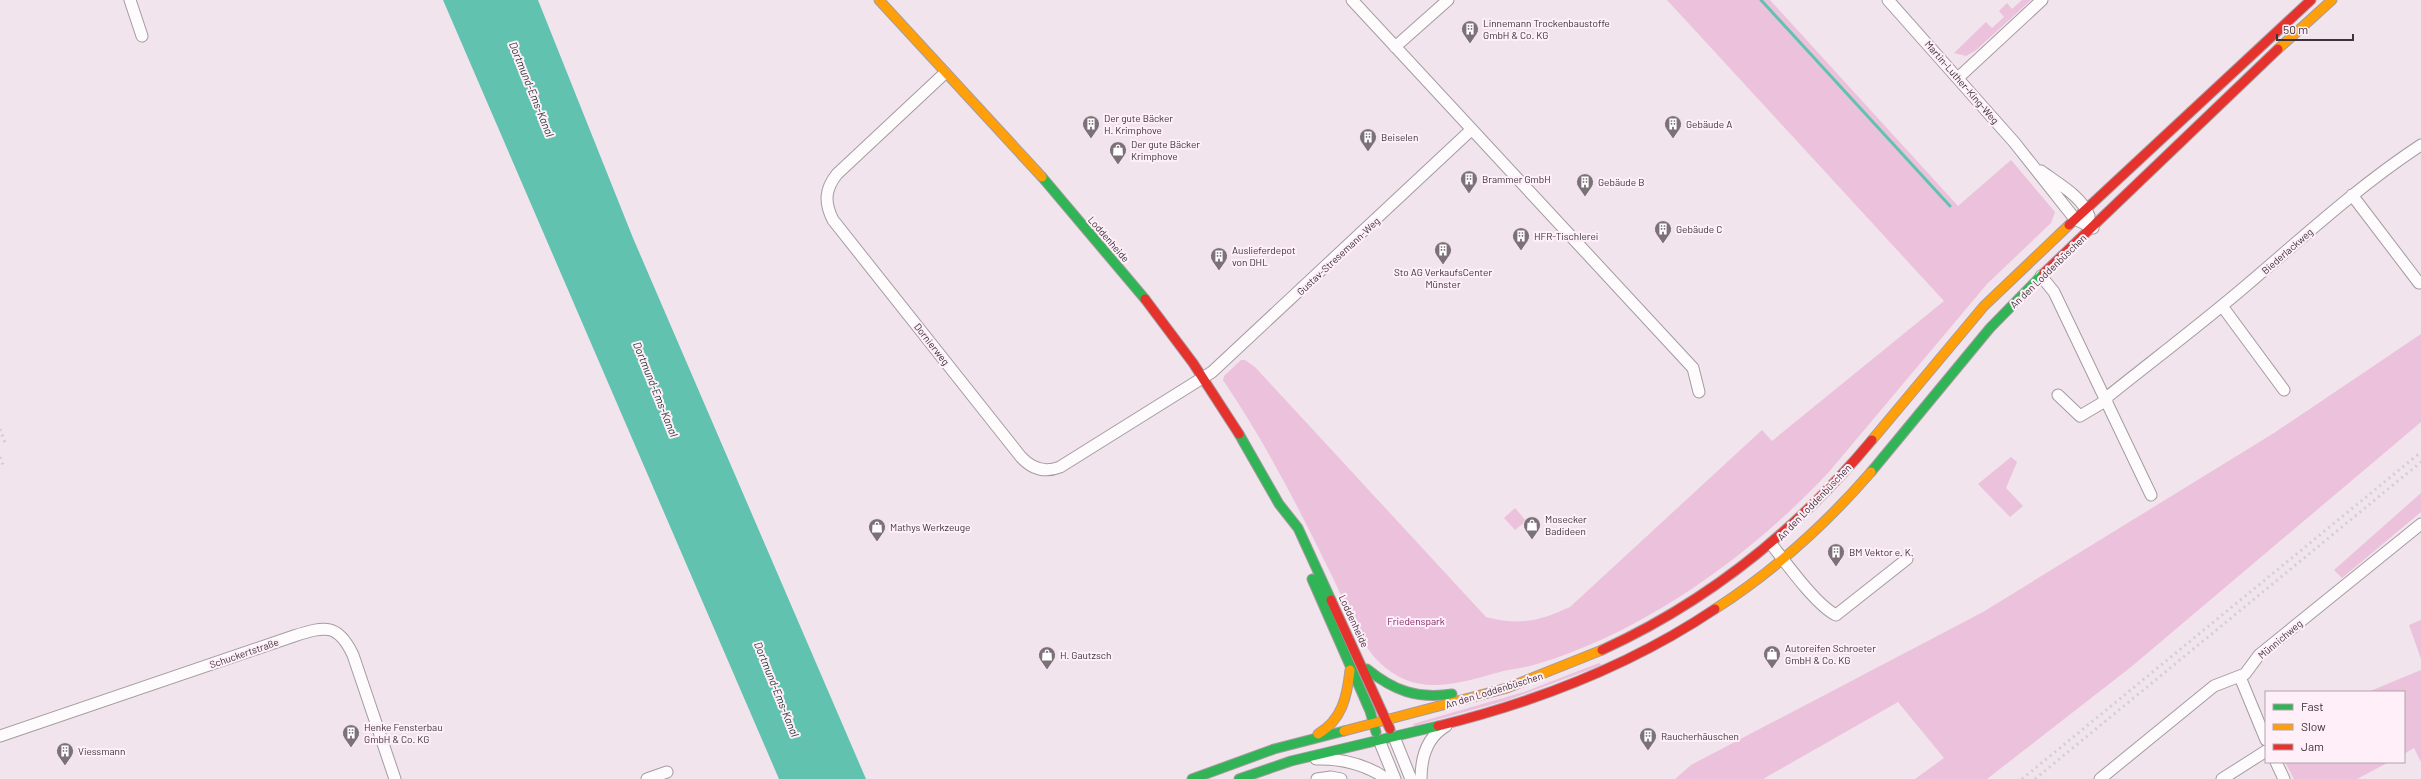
<svg xmlns="http://www.w3.org/2000/svg" width="2421" height="779" viewBox="0 0 2421 779" font-family="Barlow,sans-serif">
<style>
.green{fill:#ebc1dc}
.water{fill:#61c2b0}
.lines{fill:none;stroke-linecap:round;stroke-linejoin:round}
.stream{stroke:#61c2b0;stroke-width:3}
.street-casing{stroke:#a59ba1;stroke-width:13}
.fast-casing{stroke:#a59ba1;stroke-width:11}
.slow-casing{stroke:#a59ba1;stroke-width:11}
.jam-casing{stroke:#a59ba1;stroke-width:11}
.street{stroke:#fdfbfc;stroke-width:11}
.fast{stroke:#30b455;stroke-width:9}
.slow{stroke:#ff9f0a;stroke-width:9}
.jam{stroke:#e5322d;stroke-width:9}
.rail{stroke:#d2cfd1;stroke-width:3;stroke-dasharray:2 4;stroke-linecap:butt}
.labels{text-anchor:middle;dominant-baseline:central;stroke-width:4;stroke-linejoin:round;paint-order:stroke}
.poi-label{font-size:10px;fill:#3d3339;stroke:#feeff8;text-anchor:start}
.street-label{font-size:10px;fill:#3d3339;stroke:#feeff8}
.park-label{font-size:10px;fill:#85246b;stroke:#feeff8}
.water-label{font-size:11px;font-style:italic;fill:#1b312b;stroke:#feeff8}
</style>
<rect width="100%" height="100%" fill="#f1e4ec"/>
<!-- green -->
<path class="green" d="M1667,0H1770L1958,206L2011,160L2055,212L2051,223L1987,284L1828,473C1752,554 1645,632 1537,664C1524,668 1510,669 1496,673C1453,685 1414,697 1378,661C1356,638 1343,596 1328,568C1297,504 1263,439 1223,380L1224,376L1241,360H1245L1255,367L1486,617C1521,626 1539,621 1570,607L1762,430L1772,441L1944,301Z
M2022,0H2031L1975,51L1966,56L1954,53L1986,22L1992,28L2004,17L1999,11L2007,3L2012,9Z
M2421,334V422L2131,667L1987,779H1915L1944,758L1898,702L1763,779H1675L1691,765L1983,612L2274,433Z
M2011,457L2017,462L2006,488L2023,506L2010,517L1978,484Z
M2421,493V512L2342,578L2334,570Z
M1515,508L1526,521L1515,530L1504,518Z
M2421,620V659L2409,625Z
M1599,663L1602,665L1508,700L1414,726L1413,724L1524,692Z
M2421,670V762L2414,748L2404,754V692H2368Z
M2285,762H2389L2357,779H2294Z"/>
<!-- water -->
<path class="water" d="M443,0H538L633,238L866,779H779Z"/>
<g class="lines">
<!-- stream -->
<path class="stream" d="M1761,0L1950,206"/>
<!-- street casing -->
<g class="street-casing">
<path id="street" d="M130,0L142,36
M1352,0L1693,368L1699,392
M1888,0L2014,142L2075,219L2093,228
M1395,47L1448,0
M945,73L837,174C825,189 824,202 833,220L1021,457C1032,469 1045,473 1060,467L1212,372L1471,130
M1959,77L2042,0
M2041,171C2057,183 2082,196 2089,216
M2352,195L2419,283
M2041,276L2054,292L2151,495
M2222,306L2284,390
M2058,395L2080,416L2107,400
M2106,398C2151,362 2197,327 2241,290C2300,240 2357,187 2421,145
M1772,545C1786,563 1816,605 1836,615L1907,559
M2240,677L2266,740
M0,736L294,636C325,626 338,623 353,655L395,779
M1394,737L1411,779
M1379,740L1395,779
M1316,759C1342,758 1365,764 1387,779
M2276,762L2284,779
M647,779L667,772
M1317,779L1331,777L1341,779
M1421,779C1421,758 1427,737 1446,726
M2100,779L2214,686L2245,674L2259,655L2421,524
M2222,779L2266,751"/>
</g>
<!-- fast casing -->
<g class="fast-casing">
<path id="fast" d="M1042,177L1145,299
M1239,434L1279,504L1298,528L1331,600
M1871,472L1990,328L2044,273
M1312,579L1370,711L1376,732
M1367,669C1394,691 1417,699 1452,694
M1192,779L1274,749L1344,731
M1239,779L1291,761L1438,726"/>
</g>
<!-- slow casing -->
<g class="slow-casing">
<path id="slow" d="M879,0L1042,177
M2278,49L2332,0
M1872,440L1984,306L2069,225
M1715,609C1774,571 1825,525 1871,472
M1344,731L1507,688L1602,650
M1318,734C1342,720 1347,697 1350,670"/>
</g>
<!-- jam casing -->
<g class="jam-casing">
<path id="jam" d="M2069,225L2311,0
M2044,273L2278,49
M1145,299L1193,363L1239,434
M1331,600L1390,729
M1602,650C1707,602 1798,529 1872,440
M1438,726C1536,702 1630,666 1715,609"/>
</g>
<!-- street -->
<use href="#street" class="street"/>
<!-- fast -->
<use href="#fast" class="fast"/>
<!-- slow -->
<use href="#slow" class="slow"/>
<!-- jam -->
<use href="#jam" class="jam"/>
<!-- rail -->
<path class="rail" d="M0,429L6,445
M0,457L3,465
M2022,779L2421,452
M2035,779L2421,462"/>
</g>
<!-- icons -->
<defs>
<g id="building-pin" transform="scale(0.9)"><path d="M0 17L-7.5 6A9.5 9.5 0 1 1 7.5 6Z" fill="#7c7178" stroke="#feeff8"/><path d="M-4-6H4V6H1V3H-1V6H-4ZM-2.5-4.3h1.7v1.8h-1.7ZM.8-4.3h1.7v1.8H.8ZM-2.5-1h1.7V.8h-1.7ZM.8-1h1.7V.8H.8Z" fill="#fff"/></g>
<g id="shop-pin" transform="scale(0.9)"><path d="M0 17L-7.5 6A9.5 9.5 0 1 1 7.5 6Z" fill="#7c7178" stroke="#feeff8"/><path d="M-5-2.5h2.3a2.7 3.5 0 0 1 5.4 0H5L5.5 6h-11ZM-1.5-2.5h3a1.5 2.3 0 0 0-3 0Z" fill="#fff"/></g>
</defs>
<g fill-rule="evenodd">
<use href="#building-pin" x="1470" y="29"/>
<use href="#building-pin" x="1091" y="124"/>
<use href="#building-pin" x="1673" y="124"/>
<use href="#building-pin" x="1368" y="137"/>
<use href="#shop-pin" x="1118" y="150"/>
<use href="#building-pin" x="1469" y="179"/>
<use href="#building-pin" x="1585" y="182"/>
<use href="#building-pin" x="1663" y="229"/>
<use href="#building-pin" x="1521" y="236"/>
<use href="#building-pin" x="1443" y="250"/>
<use href="#building-pin" x="1219" y="256"/>
<use href="#shop-pin" x="1532" y="525"/>
<use href="#shop-pin" x="877" y="527"/>
<use href="#building-pin" x="1836" y="552"/>
<use href="#shop-pin" x="1772" y="654"/>
<use href="#shop-pin" x="1047" y="655"/>
<use href="#building-pin" x="351" y="733"/>
<use href="#building-pin" x="1648" y="736"/>
<use href="#building-pin" x="65" y="751"/>
</g>
<g class="labels">
<!-- poi labels -->
<g class="poi-label">
<text x="1483" y="23">Linnemann Trockenbaustoffe<tspan x="1483" dy="12">GmbH &amp; Co. KG</tspan></text>
<text x="1104" y="118">Der gute Bäcker<tspan x="1104" dy="12">H. Krimphove</tspan></text>
<text x="1686" y="124">Gebäude A</text>
<text x="1381" y="137">Beiselen</text>
<text x="1131" y="144">Der gute Bäcker<tspan x="1131" dy="12">Krimphove</tspan></text>
<text x="1482" y="179">Brammer GmbH</text>
<text x="1598" y="182">Gebäude B</text>
<text x="1676" y="229">Gebäude C</text>
<text x="1534" y="236">HFR-Tischlerei</text>
<text x="1232" y="250">Auslieferdepot<tspan x="1232" dy="12">von DHL</tspan></text>
<text x="1443" y="272" text-anchor="middle">Sto AG VerkaufsCenter<tspan x="1443" dy="12">Münster</tspan></text>
<text x="1545" y="519">Mosecker<tspan x="1545" dy="12">Badideen</tspan></text>
<text x="890" y="527">Mathys Werkzeuge</text>
<text x="1849" y="552">BM Vektor e. K.</text>
<text x="1785" y="648">Autoreifen Schroeter<tspan x="1785" dy="12">GmbH &amp; Co. KG</tspan></text>
<text x="1060" y="655">H. Gautzsch</text>
<text x="364" y="727">Henke Fensterbau<tspan x="364" dy="12">GmbH &amp; Co. KG</tspan></text>
<text x="1661" y="736">Raucherhäuschen</text>
<text x="78" y="751">Viessmann</text>
</g>
<!-- street labels -->
<g class="street-label">
<text transform="translate(1962 82) rotate(49)">Martin-Luther-King-Weg</text>
<text transform="translate(1109 239) rotate(49)">Loddenheide</text>
<text transform="translate(2287 251) rotate(-41)">Biederlackweg</text>
<text transform="translate(1338 256) rotate(-43)">Gustav-Stresemann-Weg</text>
<text transform="translate(2048 271) rotate(-44)">An den Loddenbüschen</text>
<text transform="translate(932 344) rotate(52)">Dornierweg</text>
<text transform="translate(1814 502) rotate(-46)">An den Loddenbüschen</text>
<text transform="translate(1354 621) rotate(65)">Loddenheide</text>
<text transform="translate(2280 639) rotate(-40)">Münnichweg</text>
<text transform="translate(244 653) rotate(-19)">Schuckertstraße</text>
<text transform="translate(1494 690) rotate(-17)">An den Loddenbüschen</text>
</g>
<!-- park labels -->
<g class="park-label">
<text x="1416" y="621">Friedenspark</text>
</g>
<!-- water labels -->
<g class="water-label">
<text transform="translate(532 89) rotate(68)">Dortmund-Ems-Kanal</text>
<text transform="translate(656 389) rotate(68)">Dortmund-Ems-Kanal</text>
<text transform="translate(777 689) rotate(68)">Dortmund-Ems-Kanal</text>
</g>
</g>
<!-- legend -->
<rect x="2265" y="691" width="140" height="72" fill="#feeff8" stroke="#b1a4ac"/>
<rect x="2273" y="704" width="20" height="6" fill="#30b455" stroke="#b1a4ac"/>
<text x="2301" y="711" font-size="12" fill="#3d3339">Fast</text>
<rect x="2273" y="724" width="20" height="6" fill="#ff9f0a" stroke="#b1a4ac"/>
<text x="2301" y="731" font-size="12" fill="#3d3339">Slow</text>
<rect x="2273" y="744" width="20" height="6" fill="#e5322d" stroke="#b1a4ac"/>
<text x="2301" y="751" font-size="12" fill="#3d3339">Jam</text>
<!-- scale -->
<path d="M2277 34v6h76v-6" fill="none" stroke="#3d3339" stroke-width="2"/>
<text x="2283" y="34" font-size="12" fill="#3d3339" stroke="#feeff8" stroke-width="3" paint-order="stroke">50 m</text>
</svg>
